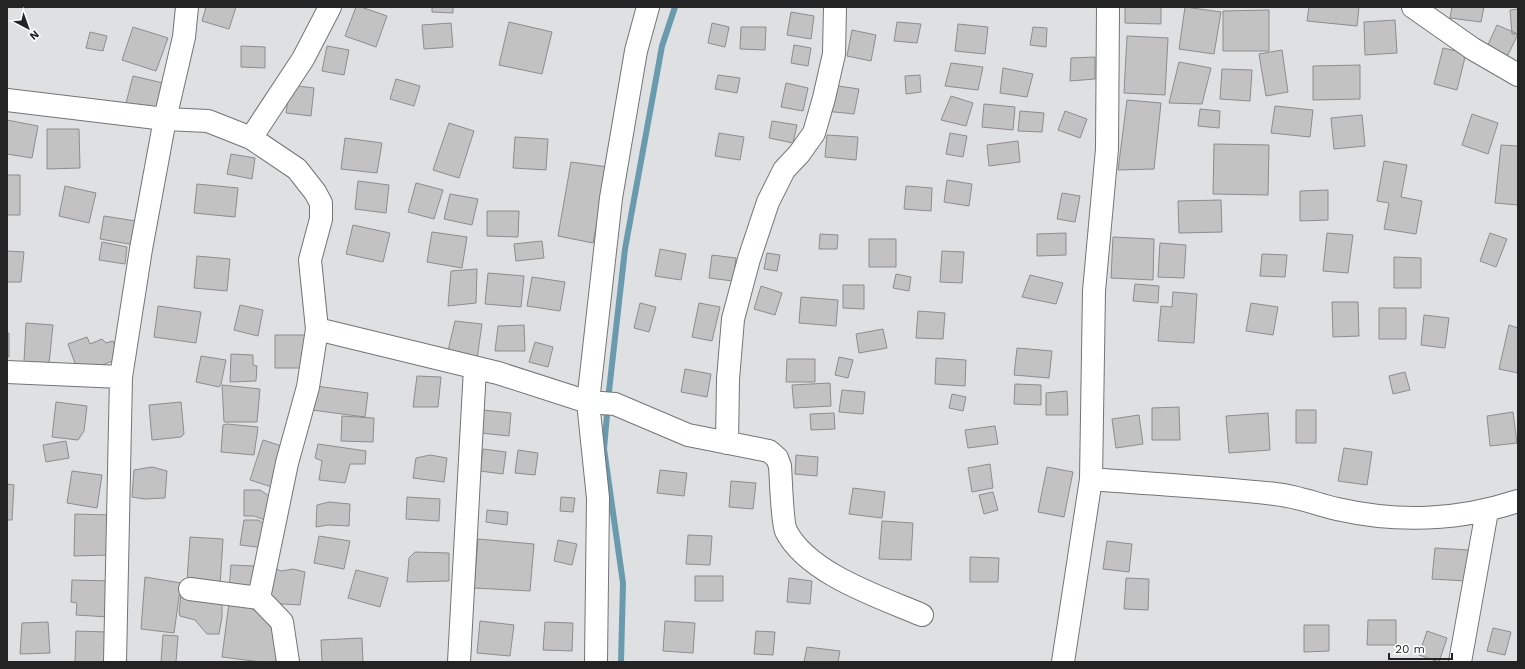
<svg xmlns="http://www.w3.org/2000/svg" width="1525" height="669" viewBox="0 0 1525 669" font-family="'Work Sans',sans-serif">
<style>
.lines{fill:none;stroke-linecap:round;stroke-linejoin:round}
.stream{stroke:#699aae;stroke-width:6}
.building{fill:#c3c2c2;stroke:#8e8c8d}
.minor-casing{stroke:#737475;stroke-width:24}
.minor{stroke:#fff;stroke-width:22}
</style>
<rect width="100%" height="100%" fill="#dfe0e1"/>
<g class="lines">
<!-- stream -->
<path class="stream" d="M621,662L623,583L604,449L609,391L625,249L662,46L675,7"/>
</g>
<!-- building -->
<path class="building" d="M206,7H236L229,29L202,21Z
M356,7H361L387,16L376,47L345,36Z
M432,7H453V13L432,12Z
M1125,7H1161V24L1125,23Z
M1185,7L1221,12L1214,54L1179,49Z
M1309,7H1359L1357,26L1307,21Z
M1452,7H1484L1481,22L1450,18Z
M1518,9V34H1512L1510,10Z
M1269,10V51H1223V11Z
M791,12L814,16L811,39L787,35Z
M1395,20L1397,53L1365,55L1364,22Z
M509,22L552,32L542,74L499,65Z
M897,22L921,24L917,43L894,41Z
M451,23L453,47L424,49L422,25Z
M712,23L729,27L725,47L708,43Z
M958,24L988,27L985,54L955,51Z
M1497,25L1518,34L1508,55L1485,51Z
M133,27L168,38L156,71L122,60Z
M741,27H766L765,50L740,49Z
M1033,27L1047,28L1046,47L1030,45Z
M852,30L876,35L871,61L847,56Z
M90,32L107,36L103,51L86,48Z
M1127,36L1168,38L1165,95L1124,93Z
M794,45L811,48L808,66L791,63Z
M241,46L265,47V68L241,67Z
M327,46L349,50L344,75L322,71Z
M1443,48L1466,53L1457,90L1434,84Z
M1282,50L1288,92L1266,96L1259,54Z
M1095,57V79L1070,81L1071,58Z
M1179,62L1211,68L1202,104L1169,103Z
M951,63L983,67L978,90L945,86Z
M1360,65V99L1313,100V66Z
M1003,68L1033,74L1027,97L1000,93Z
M1222,69L1252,70L1250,101L1220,99Z
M718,75L740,78L737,93L715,89Z
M920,75L921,92L906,94L905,76Z
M133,76L163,83L155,114L125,107Z
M396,79L420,86L414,106L390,99Z
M786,83L808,88L803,111L781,107Z
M290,85L314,88L311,116L286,113Z
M831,85L859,89L854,114L825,111Z
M951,96L973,103L966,126L941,120Z
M1127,100L1161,103L1154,169L1118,170Z
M984,104L1015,107L1013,130L982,127Z
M1275,106L1313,110L1310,137L1271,133Z
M1200,109L1220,111L1219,128L1198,126Z
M1020,111L1044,113L1042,132L1018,131Z
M1065,111L1087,119L1080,138L1058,130Z
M1472,114L1498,123L1488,154L1462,145Z
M1362,115L1365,146L1334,149L1331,118Z
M7,120L38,126L32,158L7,154Z
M772,121L797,125L793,143L769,138Z
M449,123L474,131L459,178L433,170Z
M47,129H79L80,168L47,169Z
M719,133L744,137L740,160L715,156Z
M950,133L967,136L963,157L946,154Z
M827,135L858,137L856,160L825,157Z
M515,137L548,139L546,170L513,168Z
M345,138L382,143L377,173L341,169Z
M1018,141L1020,162L989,166L987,145Z
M1214,144L1269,145L1268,195L1213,194Z
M1501,145L1518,146V205L1495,203Z
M231,154L255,158L252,179L227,174Z
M1384,161L1407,165L1401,197L1422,201L1416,234L1384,229L1389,203L1377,201Z
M571,162L608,167L593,243L558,236Z
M7,175H20V215H7Z
M947,180L972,184L969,206L944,202Z
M358,181L389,185L386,213L355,209Z
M416,183L443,190L434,219L408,212Z
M197,184L238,188L235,217L194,213Z
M65,186L96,193L89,223L59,216Z
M906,186L932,188L931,211L904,209Z
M1328,190V220L1300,221V191Z
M1062,193L1080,196L1075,222L1057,219Z
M450,194L478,199L472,225L444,219Z
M1221,200L1222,232L1179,233L1178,201Z
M487,211H519L518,237L487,236Z
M104,216L136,221L132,242L129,244L100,239Z
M353,225L390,233L383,262L346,254Z
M432,232L467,237L462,268L427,262Z
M1066,233V255L1037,256V234Z
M1327,233L1353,235L1348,273L1323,271Z
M1490,233L1507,239L1496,267L1480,261Z
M820,234L838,235L837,249H819Z
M1113,237L1154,239L1153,280L1111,278Z
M869,239H896V267H869Z
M542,241L544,258L516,261L514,244Z
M102,242L127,247L125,264L99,260Z
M1160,243L1186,245L1184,278L1158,277Z
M660,249L686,254L681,280L655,276Z
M7,251L24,252L21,282H7Z
M942,251L964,252L962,283L940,282Z
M767,253L780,255L777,271L764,269Z
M1262,254L1287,255L1285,277L1260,276Z
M712,255L736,258L733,281L709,278Z
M197,256L230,259L227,291L194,288Z
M1394,257L1421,258V288H1394Z
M477,269L476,303L448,306L451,271Z
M488,273L524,276L521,307L485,304Z
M896,274L911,277L909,291L893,288Z
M1030,275L1063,283L1056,304L1022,297Z
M532,277L565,282L560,311L527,306Z
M1135,284L1159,286L1158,303L1133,301Z
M843,285H864V309L843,308Z
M761,286L782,293L775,315L754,309Z
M1173,292L1197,294L1194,343L1158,341L1161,306L1172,307Z
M801,297L838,300L836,326L799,323Z
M1332,302H1358L1359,336L1333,337Z
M640,303L656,307L649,332L634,328Z
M699,303L720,307L712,341L692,337Z
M1251,303L1278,307L1273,335L1246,331Z
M240,305L263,310L258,336L234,330Z
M158,306L201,312L196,343L154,337Z
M1379,308H1406V339H1379Z
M918,311L945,313L943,339L916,338Z
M1424,315L1449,318L1445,348L1421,345Z
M455,321L482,324L477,359L447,355Z
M26,323L53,325L49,364L24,362Z
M524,325L525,351H495L498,326Z
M1509,325L1518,328V373L1499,369Z
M883,329L887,348L859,353L856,334Z
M7,333H9V357H7Z
M275,335H309V368H275Z
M87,337L90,344L102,339L106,343L113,341L120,358L79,374L68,344Z
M535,342L553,347L548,367L529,362Z
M1017,348L1052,351L1049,378L1014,375Z
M231,354L253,355V365L257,366L256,381L230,382Z
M201,356L226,360L221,384L219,387L196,382Z
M839,357L853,360L848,378L835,375Z
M936,358L966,360L965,386L935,384Z
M787,359H815V382H786Z
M685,369L711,374L707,397L681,392Z
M1405,372L1410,390L1393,394L1389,376Z
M417,376L441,377L438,407H413Z
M830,383L831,406L794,408L792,385Z
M1015,384L1041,385V405L1014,404Z
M222,385L260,389L257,422H224Z
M316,386L368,393L365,417L312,410Z
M842,390L865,392L863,414L839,412Z
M1067,391L1068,415H1046V393Z
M952,394L966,397L963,411L949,408Z
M56,402L87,406L84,431L78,440L52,437Z
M181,402L184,434L181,437L152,440L149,405Z
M1179,407L1180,440H1152V408Z
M483,410L511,413L509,436L481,433Z
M1296,410H1316V443H1296Z
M1513,412L1517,443L1490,446L1487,416Z
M834,413L835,429L811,430L810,414Z
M1268,413L1270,450L1229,453L1226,416Z
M1139,415L1143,444L1116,448L1112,419Z
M342,416L374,418L373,442L341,441Z
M227,424L258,427L254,455L221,452L223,425Z
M995,426L998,444L968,448L965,430Z
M263,440L288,448L275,488L250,480Z
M66,441L69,458L46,462L43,445Z
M318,444L366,451L365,464H350L345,483L319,480L322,461L315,458Z
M1344,448L1372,452L1367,485L1338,481Z
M483,449L506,452L503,474L480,471Z
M518,450L538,453L535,475L515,473Z
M430,455L447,458L444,482L413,478L416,458Z
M796,455L818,457L817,476L795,474Z
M990,464L993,488L972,492L968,468Z
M152,467L167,471L165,498L144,499L132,497L134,470Z
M1047,467L1073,472L1064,517L1038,512Z
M660,470L687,473L684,496L657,493Z
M72,471L102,475L97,508L67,503Z
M731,481L756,483L753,509L729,507Z
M7,484L14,485L12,520H7Z
M853,488L885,492L882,518L849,514Z
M244,490H260L272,498L265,520L254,516H244Z
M993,492L998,510L984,514L979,495Z
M407,497L440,499L439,521L406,519Z
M561,497L575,498L573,512L560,511Z
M329,502L350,504L349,526L328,525L316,527L317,505Z
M487,510L508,512L507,525L486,522Z
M75,514L109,515L108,555L74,556Z
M244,520H258L271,527L266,548L240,545Z
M882,521L913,523L911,560L879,559Z
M688,535L712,536L710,565L686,564Z
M319,536L350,541L344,569L314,563Z
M190,537L223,539L220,586L187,581Z
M478,539L534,544L530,591L474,588Z
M558,540L577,544L572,565L554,561Z
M1107,541L1132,544L1129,572L1103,569Z
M1435,548L1469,550L1466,581L1432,579Z
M415,552L449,553V581L407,582L409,558Z
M970,557L999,558L998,582H970Z
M231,565L254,566L253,590L229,589Z
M271,566L281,571L293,569L305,572L300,605L267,603Z
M356,570L388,578L380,607L348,598Z
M695,576H723V601H695Z
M145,577L181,583L174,633L141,629Z
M789,578L812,581L810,604L787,602Z
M1126,578L1149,579L1148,610L1124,609Z
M72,580L111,581L109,617L76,615L77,603L71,602Z
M181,595L222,598V617L219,634H207L195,620L180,616L179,612Z
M229,603L245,605L277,623V660L274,662H261L222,657Z
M1368,620H1396V645H1367Z
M480,621L514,625L510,656L477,653Z
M665,621L695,623L693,653L663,651Z
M48,622L50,653L20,654L22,623Z
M545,622L573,623L572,651L543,650Z
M1304,625H1329V651L1304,652Z
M1493,628L1511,632L1505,655L1487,651Z
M76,631L106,632L105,662H75Z
M756,631L775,632L773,655L754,654Z
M1427,631L1447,638L1439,662L1419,655Z
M163,635L178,636L176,662H161Z
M362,638L363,662H322L321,640Z
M807,647L840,651L838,662H804Z"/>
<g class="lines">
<!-- minor casing -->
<g class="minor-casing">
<path id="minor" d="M1413,7L1473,49L1518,75
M7,100L165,119L208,121L251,138L297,169L315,192L321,203V219L310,260L317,329L498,373L588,402L615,404L688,435L769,451L777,458L780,466C781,479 782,522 786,531C808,574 880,597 922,615
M251,138L303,59L330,7
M7,372L121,377
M727,443L728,379L733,319L749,259L768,202L784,170L799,154L814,133L824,98L834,54L835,7
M1091,479C1152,484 1214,487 1275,494C1296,496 1316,504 1337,509C1399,523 1457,521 1518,501
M190,589L259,598
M115,662L121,377L141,249L165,119L184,37L187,7
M288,662L282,622L259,598L287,463L308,387L317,329
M459,662L475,368
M596,662L598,498L588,402L611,198L636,51L648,7
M1063,662L1091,479L1094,291L1107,149L1108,7
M1460,662L1487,511"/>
</g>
<!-- minor -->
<use href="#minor" class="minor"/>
</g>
<!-- border -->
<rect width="1525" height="669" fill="none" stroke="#242424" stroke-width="16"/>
<!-- north arrow -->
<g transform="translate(28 28) rotate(139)" stroke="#ffffff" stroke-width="3" paint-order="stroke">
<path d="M0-3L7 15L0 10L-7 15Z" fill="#242424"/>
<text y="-6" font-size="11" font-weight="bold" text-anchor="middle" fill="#242424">N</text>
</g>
<!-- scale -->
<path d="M1389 653v6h63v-6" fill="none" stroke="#242424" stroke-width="2"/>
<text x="1395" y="653" font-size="12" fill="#242424" stroke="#ffffff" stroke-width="3" paint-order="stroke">20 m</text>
</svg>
